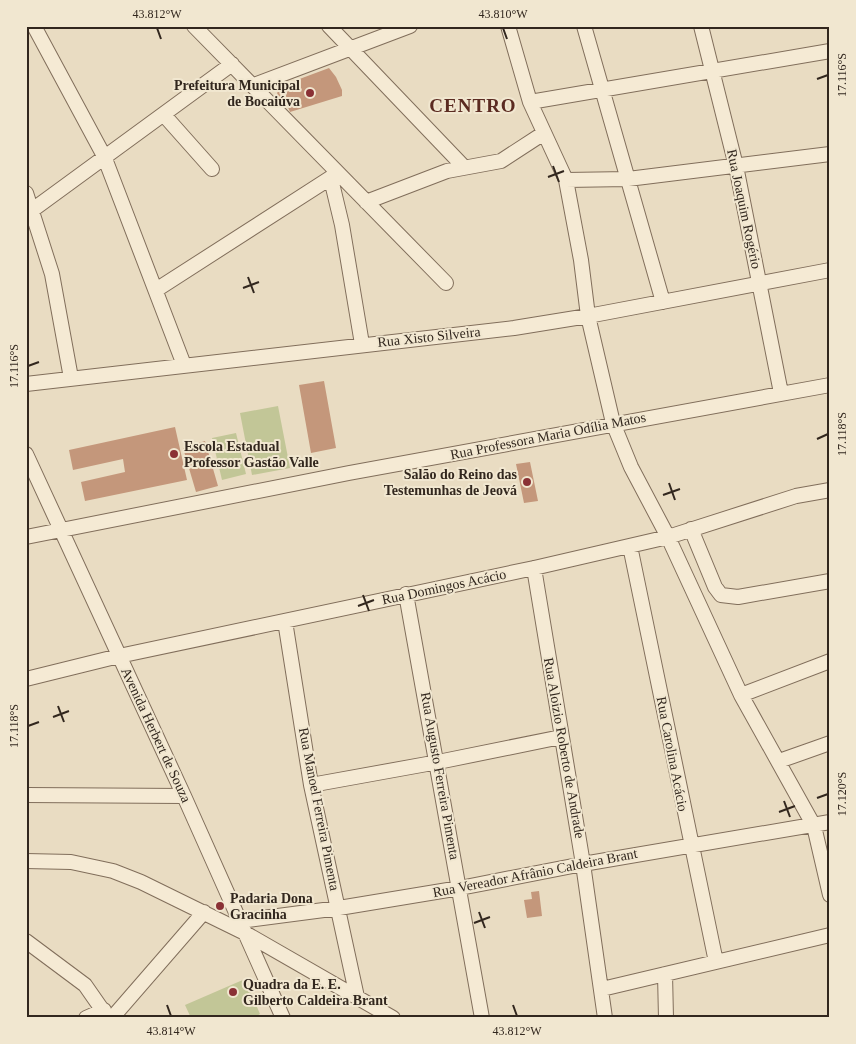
<svg xmlns="http://www.w3.org/2000/svg" width="856" height="1044" viewBox="0 0 856 1044" font-family="Georgia,serif">
<style>
.grass{fill:#c2c697}
.building{fill:#c4977b}
.lines{fill:none;stroke-linecap:round;stroke-linejoin:round}
.minor-casing{stroke:#816e5b;stroke-width:16}
.minor{stroke:#f5ead4;stroke-width:14}
.ticks{fill:none;stroke:#32271e;stroke-width:2}
.poi-dot{fill:#8a3135;stroke:#f1e7d0;stroke-width:2}
.labels{text-anchor:middle;dominant-baseline:central;stroke-width:4;stroke-linejoin:round;paint-order:stroke}
.poi-label{font-size:14px;font-weight:bold;fill:#32271e;stroke:#f1e7d0;text-anchor:start}
.street-label{font-size:14px;fill:#32271e;stroke:#f1e7d0}
.district-label{font-size:19px;font-weight:bold;letter-spacing:1px;fill:#5b2b21;stroke:#f1e7d0}
.neatline{fill:none;stroke:#32271e;stroke-width:2}
.ticks-label{font-size:12px;text-anchor:middle;fill:#32271e}
</style>
<rect width="100%" height="100%" fill="#e9dcc2"/>
<!-- grass -->
<path class="grass" d="M278,406L290,468L252,475L240,413Z
M236,433L246,474L222,480L212,438Z
M245,979L260,1014L253,1018H191L185,1005Z"/>
<!-- building -->
<path class="building" d="M329,68L336,77L342,90V96L290,112L284,98L281,102L277,96L278,87Z
M324,381L336,448L311,453L299,385Z
M175,427L187,480L85,501L81,482L125,472L123,459L73,470L69,450Z
M205,441L218,486L196,492L183,448Z
M530,462L538,501L524,503L516,464Z
M539,891L542,916L527,918L524,900L532,899L531,892Z"/>
<g class="lines">
<!-- minor casing -->
<g class="minor-casing">
<path id="minor" d="M34,26L104,156L184,365
M194,26L446,283
M329,26L464,167
M508,26L530,102L566,180L581,260L588,316L613,423L631,467L668,537L741,695L814,826L830,895
M584,26L663,302
M701,26L736,166L781,393
M254,85L410,26
M530,102L830,51
M164,115L212,169
M331,179L342,225L362,344
M566,180L628,179L830,154
M26,193L52,274L71,378
M366,202L447,171L501,161L544,133
M31,211L232,64
M156,290L338,173
M26,384L514,328L588,316L830,270
M26,454L184,796L283,1018
M691,529L715,587L721,595L738,597L830,581
M26,537L349,473L830,385
M630,546L716,962
M534,568L583,864L605,1018
M406,594L482,1018
M285,621L311,785L357,997
M26,679L119,656L534,568L668,537L796,496L830,490
M741,695L830,661
M779,761L830,743
M311,785L438,762L561,737
M26,795L184,796
M26,861L71,862L113,871L141,882L245,933L393,1018
M240,921L339,908L460,888L583,864L830,822
M26,941L85,985L108,1018
M665,974L666,1018
M602,989L830,935
M86,1018L104,1010
M112,1018L204,912"/>
</g>
<!-- minor -->
<use href="#minor" class="minor"/>
</g>
<!-- ticks -->
<path class="ticks" d="M157,28L161,39M503,28L507,39M817,79L828,75M553,166L559,182M548,177L564,171M248,277L254,293M243,288L259,282M28,366L39,362M817,439L828,434M669,483L675,500M663,495L680,489M363,595L369,611M358,606L374,600M58,706L64,722M53,717L69,711M28,726L39,722M817,798L828,794M784,801L790,817M779,812L795,806M479,912L485,928M474,923L490,917M167,1005L171,1016M513,1005L517,1016"/>
<!-- markers -->
<g class="poi-dot">
<circle cx="310" cy="93" r="5"/>
<circle cx="174" cy="454" r="5"/>
<circle cx="527" cy="482" r="5"/>
<circle cx="220" cy="906" r="5"/>
<circle cx="233" cy="992" r="5"/>
</g>
<g class="labels">
<!-- poi labels -->
<g class="poi-label">
<text x="300" y="85" text-anchor="end">Prefeitura Municipal<tspan x="300" dy="16">de Bocaiúva</tspan></text>
<text x="184" y="446">Escola Estadual<tspan x="184" dy="16">Professor Gastão Valle</tspan></text>
<text x="517" y="474" text-anchor="end">Salão do Reino das<tspan x="517" dy="16">Testemunhas de Jeová</tspan></text>
<text x="230" y="898">Padaria Dona<tspan x="230" dy="16">Gracinha</tspan></text>
<text x="243" y="984">Quadra da E. E.<tspan x="243" dy="16">Gilberto Caldeira Brant</tspan></text>
</g>
<!-- street labels -->
<g class="street-label">
<text transform="translate(744 209) rotate(78)">Rua Joaquim Rogério</text>
<text transform="translate(429 337) rotate(-6)">Rua Xisto Silveira</text>
<text transform="translate(548 436) rotate(-11)">Rua Professora Maria Odília Matos</text>
<text transform="translate(444 587) rotate(-12)">Rua Domingos Acácio</text>
<text transform="translate(156 735) rotate(65)">Avenida Herbert de Souza</text>
<text transform="translate(564 748) rotate(80)">Rua Aloizio Roberto de Andrade</text>
<text transform="translate(672 754) rotate(79)">Rua Carolina Acácio</text>
<text transform="translate(440 776) rotate(80)">Rua Augusto Ferreira Pimenta</text>
<text transform="translate(319 809) rotate(79)">Rua Manoel Ferreira Pimenta</text>
<text transform="translate(535 873) rotate(-11)">Rua Vereador Afrânio Caldeira Brant</text>
</g>
<!-- district labels -->
<g class="district-label">
<text x="473" y="105">CENTRO</text>
</g>
</g>
<!-- border -->
<rect width="856" height="1044" fill="none" stroke="#f1e7d0" stroke-width="55"/>
<rect x="28" y="28" width="800" height="988" class="neatline"/>
<g class="ticks-label">
<text x="157" y="18">43.812°W</text>
<text x="503" y="18">43.810°W</text>
<text transform="translate(842 75) rotate(-90)" y="4">17.116°S</text>
<text transform="translate(14 366) rotate(-90)" y="4">17.116°S</text>
<text transform="translate(842 434) rotate(-90)" y="4">17.118°S</text>
<text transform="translate(14 726) rotate(-90)" y="4">17.118°S</text>
<text transform="translate(842 794) rotate(-90)" y="4">17.120°S</text>
<text x="171" y="1035">43.814°W</text>
<text x="517" y="1035">43.812°W</text>
</g>
</svg>
